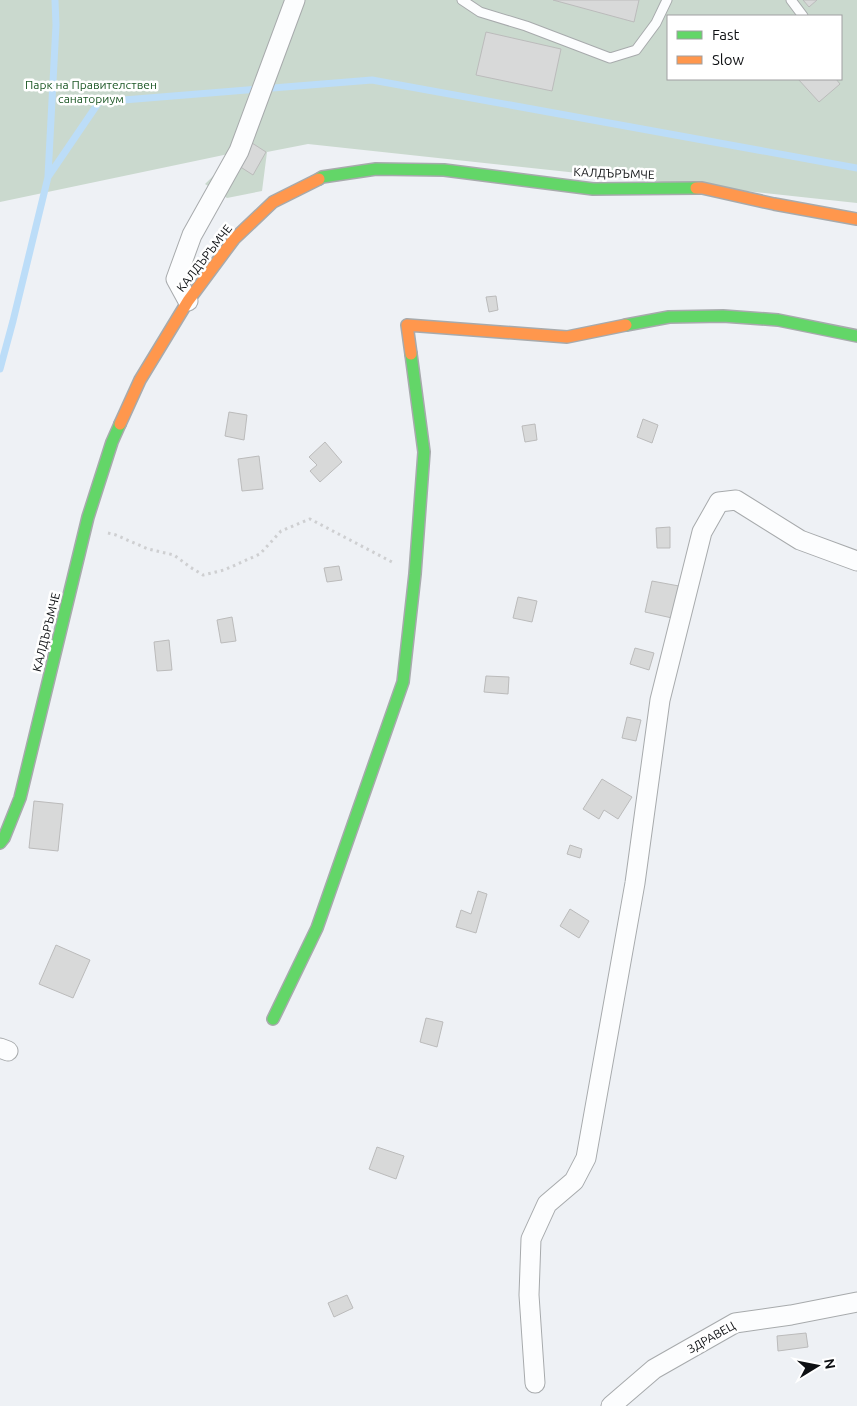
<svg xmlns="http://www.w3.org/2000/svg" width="857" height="1406" viewBox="0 0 857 1406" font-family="Ubuntu,sans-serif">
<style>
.green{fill:#cad9ce;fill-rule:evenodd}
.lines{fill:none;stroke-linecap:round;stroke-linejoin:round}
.stream{stroke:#bcddf8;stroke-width:7}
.building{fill:#d8d9d9;stroke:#bbb}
.lane-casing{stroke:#a7aaac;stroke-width:11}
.street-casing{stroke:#a7aaac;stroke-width:21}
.fast-casing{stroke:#a7aaac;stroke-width:14}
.slow-casing{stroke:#a7aaac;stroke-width:14}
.path{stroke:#cecfd1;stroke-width:3;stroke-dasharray:2.5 4;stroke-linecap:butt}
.lane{stroke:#fcfdfe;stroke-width:9}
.street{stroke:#fcfdfe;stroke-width:19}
.fast{stroke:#63d668;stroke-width:11}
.slow{stroke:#ff974d;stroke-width:11}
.labels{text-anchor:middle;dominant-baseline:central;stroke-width:5;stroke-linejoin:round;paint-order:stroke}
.park-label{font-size:12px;fill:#1d5826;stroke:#fff}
.street-label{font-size:12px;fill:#0e1013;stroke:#fff}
</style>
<rect width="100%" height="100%" fill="#eef1f5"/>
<!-- green -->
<path class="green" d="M0,0H857V203L308,144L267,152L262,191L227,198L205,184L238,152L0,202ZM668,16H841V79H668Z"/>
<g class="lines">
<!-- stream -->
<path class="stream" d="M48,176L56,25L55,0
M0,369L13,321L48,177L99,102L372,80L857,168"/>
</g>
<!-- building -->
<path class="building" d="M553,0H639L634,22Z
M803,0H817L809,7Z
M486,32L561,49L552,91L476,75Z
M798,79H836L840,84L819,102Z
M252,143L266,152L253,175L239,166Z
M496,296L498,310L489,312L486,297Z
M229,412L247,415L244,440L225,436Z
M643,419L658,425L652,443L637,437Z
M535,424L537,440L525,442L522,426Z
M325,442L342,462L320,482L310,471L317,465L309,457Z
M259,456L263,489L242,491L238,459Z
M670,527V548H657L656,528Z
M339,566L342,580L327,582L324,568Z
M652,581L679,586L672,618L645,612Z
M518,597L537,601L532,622L513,618Z
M232,617L236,641L221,643L217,620Z
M169,640L172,670L157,671L154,642Z
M635,648L654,653L649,670L630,664Z
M486,676L509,677L508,694L484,692Z
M627,717L641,720L636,741L622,738Z
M602,779L632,797L618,819L604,810L599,819L583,809Z
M34,801L63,804L58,851L29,848Z
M570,845L582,849L580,858L567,854Z
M478,891L487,894L476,933L456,927L461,910L471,914Z
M570,909L589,921L579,938L560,926Z
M56,945L90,960L73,998L39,984Z
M426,1018L443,1022L437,1047L420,1042Z
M377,1147L404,1156L396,1179L369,1169Z
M347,1295L353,1308L334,1317L328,1303Z
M806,1333L808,1347L778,1351L777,1336Z"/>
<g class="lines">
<!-- lane casing -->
<g class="lane-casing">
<path id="lane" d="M462,0L480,12L526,26L610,58L636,50L656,23L667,0
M791,0L803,16"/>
</g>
<!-- street casing -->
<g class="street-casing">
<path id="street" d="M188,301L176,279L192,235L239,151L295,0
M0,1048L8,1051
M535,1383L529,1295L531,1239L547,1204L574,1181L586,1158L635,883L660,700L702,532L719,502L736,500L800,540L857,561
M611,1406L654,1369L735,1323L791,1315L857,1302"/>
</g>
<!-- fast casing -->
<g class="fast-casing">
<path id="fast" d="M319,179L322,177L376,169L444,170L593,189L696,188
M626,325L669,317L723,316L778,320L857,336
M0,843L4,838L20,798L88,517L112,442L120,424
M273,1019L317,928L403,682L415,574L424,452L411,354"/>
</g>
<!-- slow casing -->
<g class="slow-casing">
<path id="slow" d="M696,188H702L774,204L857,219
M411,354L407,325L567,337L626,325
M120,424L140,380L188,301L234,239L273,202L319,179"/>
</g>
<!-- path -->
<path class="path" d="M108,533L116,535L148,549L174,555L190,567L203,575L224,570L260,554L281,531L310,519L392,562"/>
<!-- lane -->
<use href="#lane" class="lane"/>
<!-- street -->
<use href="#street" class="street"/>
<!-- fast -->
<use href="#fast" class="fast"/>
<!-- slow -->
<use href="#slow" class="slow"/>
</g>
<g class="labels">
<!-- park labels -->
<g class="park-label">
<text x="91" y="84">Парк на Правителствен<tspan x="91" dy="14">санаториум</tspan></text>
</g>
<!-- street labels -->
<g class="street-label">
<text transform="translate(614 173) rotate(2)">КАЛДЪРЪМЧЕ</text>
<text transform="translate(204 258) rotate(-52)">КАЛДЪРЪМЧЕ</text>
<text transform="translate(46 632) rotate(-76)">КАЛДЪРЪМЧЕ</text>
<text transform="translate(711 1337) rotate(-29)">ЗДРАВЕЦ</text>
</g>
</g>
<!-- legend -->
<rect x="667" y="15" width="175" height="65" fill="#ffffff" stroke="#9f9fa1"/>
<rect x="677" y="31" width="25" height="8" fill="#63d668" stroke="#9f9fa1"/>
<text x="712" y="40" font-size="15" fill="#0e1013">Fast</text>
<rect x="677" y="56" width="25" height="8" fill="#ff974d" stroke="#9f9fa1"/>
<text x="712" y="65" font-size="15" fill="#0e1013">Slow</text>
<!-- north arrow -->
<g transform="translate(817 1366) rotate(80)" stroke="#ffffff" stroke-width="4" paint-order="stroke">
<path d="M0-4L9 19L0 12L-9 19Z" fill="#0e1013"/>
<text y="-8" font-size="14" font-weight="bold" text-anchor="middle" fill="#0e1013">N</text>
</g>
</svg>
